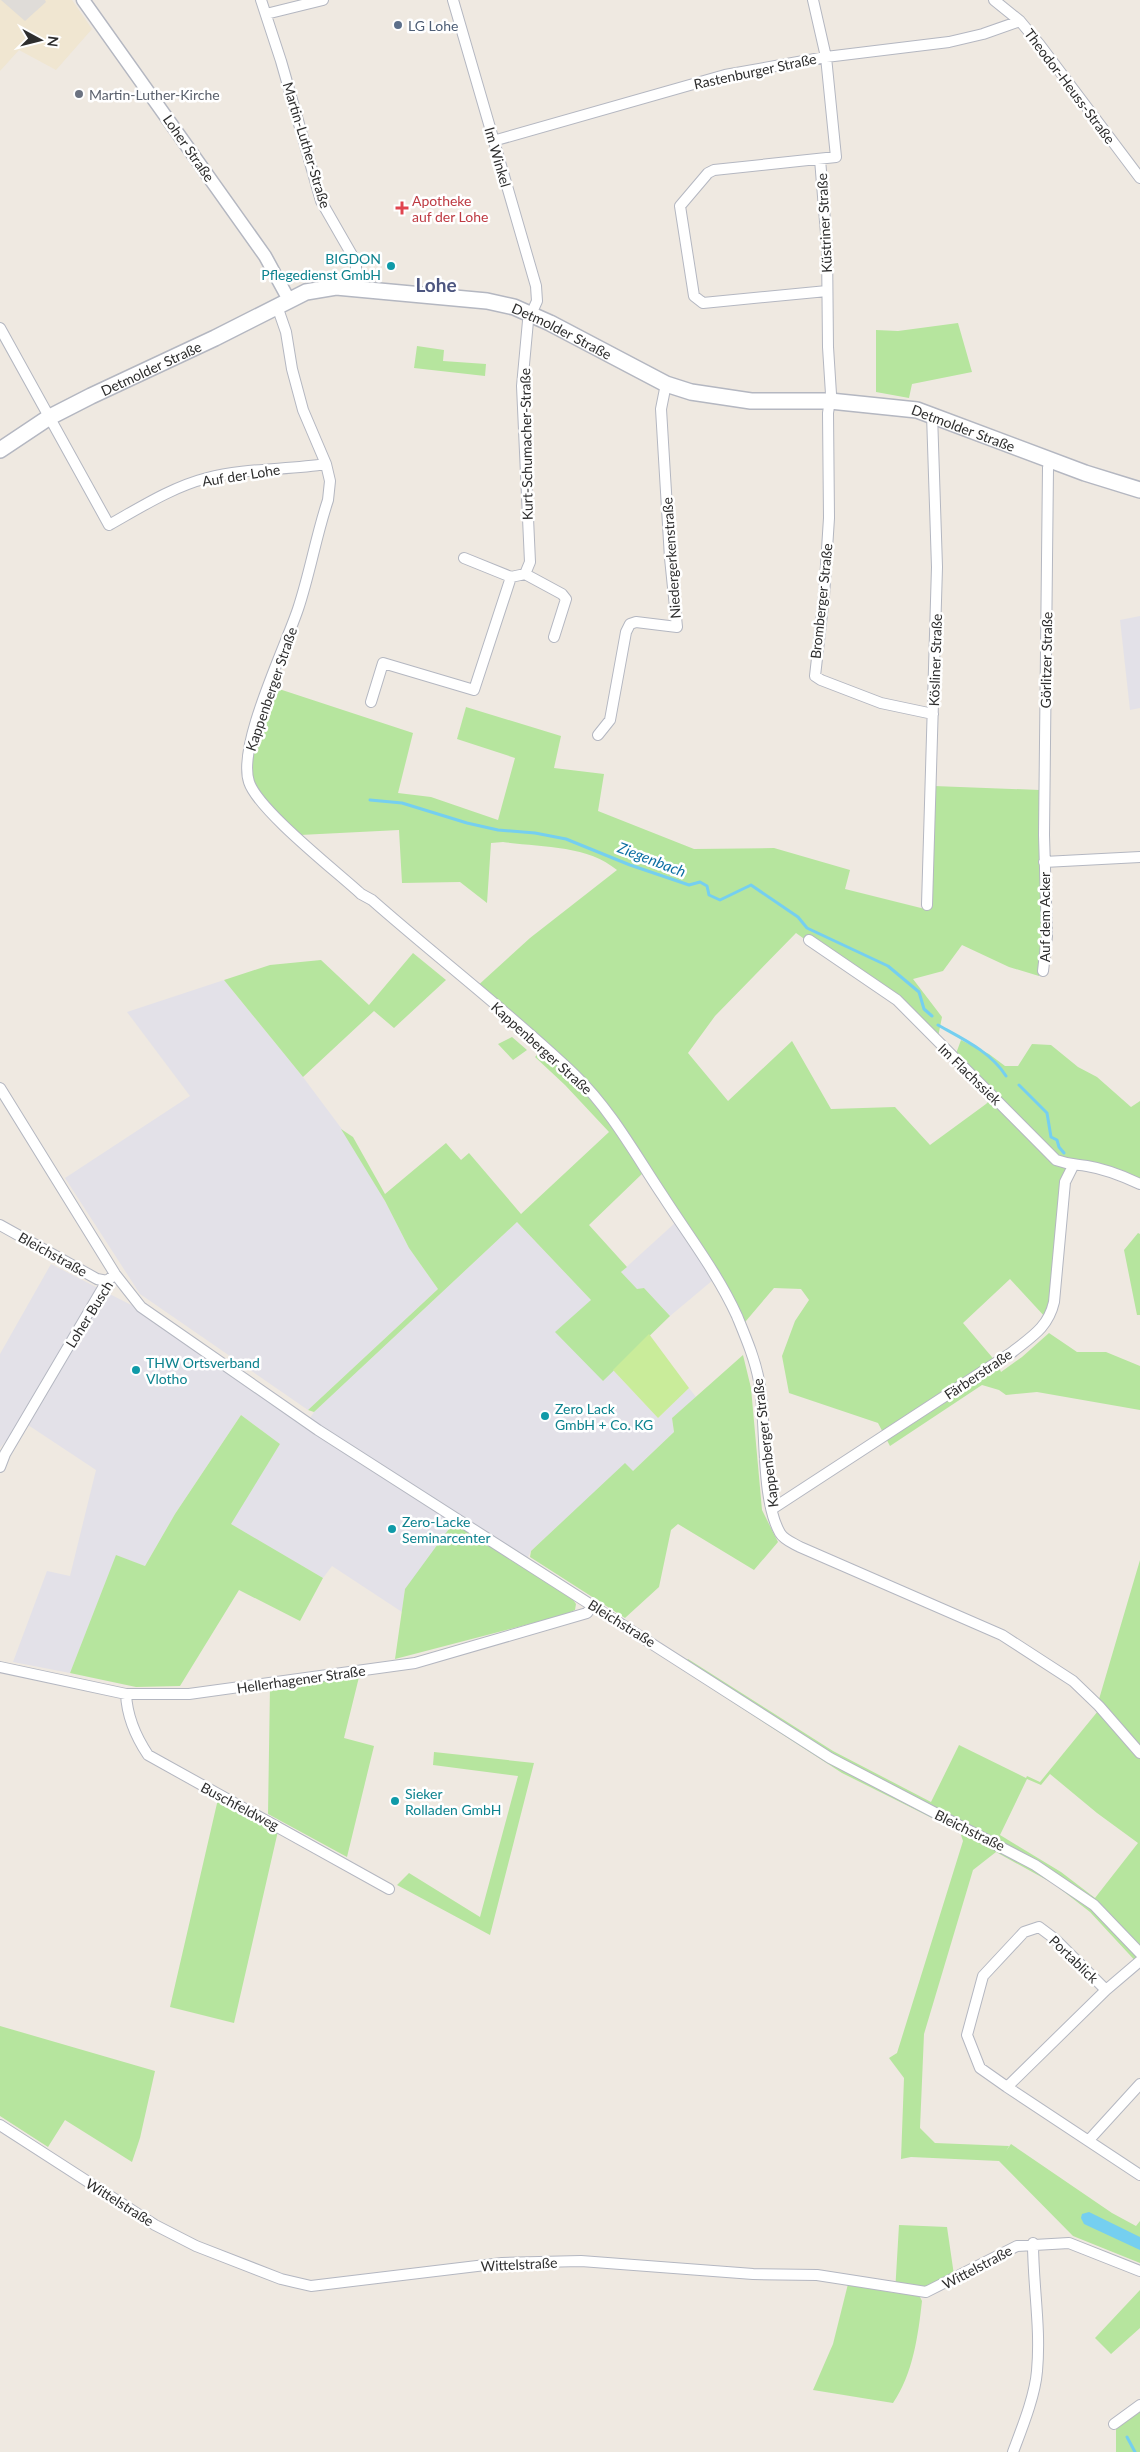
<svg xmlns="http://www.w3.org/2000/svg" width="1140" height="2452" viewBox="0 0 1140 2452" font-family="Lato,sans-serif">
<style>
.industrial{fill:#e3e1e8}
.education{fill:#f0e6d1}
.green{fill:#b6e59e;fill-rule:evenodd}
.pitch{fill:#c9ec9a}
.plaza{fill:#dfdcd8}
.water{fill:#75cff0}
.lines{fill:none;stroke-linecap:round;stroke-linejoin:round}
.stream{stroke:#75cff0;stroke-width:3}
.minor-casing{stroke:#b4b7c1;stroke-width:12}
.tertiary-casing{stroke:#b4b7c1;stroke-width:15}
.secondary-casing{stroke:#b4b7c1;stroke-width:18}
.minor{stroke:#fff;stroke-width:10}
.tertiary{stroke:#fff;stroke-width:12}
.secondary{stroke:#fff;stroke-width:15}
.service-dot{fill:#5c6f8a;stroke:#fff;stroke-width:2}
.worship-dot{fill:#6b7280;stroke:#fff;stroke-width:2}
.health-dot{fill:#e0444e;stroke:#fff;stroke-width:2}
.culture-dot{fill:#0f9aa8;stroke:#fff;stroke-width:2}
.labels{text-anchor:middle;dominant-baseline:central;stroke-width:5;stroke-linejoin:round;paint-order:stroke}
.service-label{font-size:14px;fill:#4e5e75;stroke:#fff;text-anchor:start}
.street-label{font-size:14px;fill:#2e2e2e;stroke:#fff}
.worship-label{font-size:14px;fill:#5b616d;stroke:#fff;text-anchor:start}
.health-label{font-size:14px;fill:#be3a42;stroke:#fff;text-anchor:start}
.culture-label{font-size:14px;fill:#0d838f;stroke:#fff;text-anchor:start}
.water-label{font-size:15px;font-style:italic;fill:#0d6fa3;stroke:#fff}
.district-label{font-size:19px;font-weight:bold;fill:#4d5680;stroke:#fff}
</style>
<rect width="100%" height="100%" fill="#efe9e1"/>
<!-- industrial -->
<path class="industrial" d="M1140,616V708L1130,710L1120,620Z
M224,980L303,1077L350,1140L385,1201L409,1248L438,1289L308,1410L140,1294L65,1178L190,1096L127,1012Z
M517,1222L591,1300L602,1381L613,1370L658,1418L689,1388L696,1397L672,1418L674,1432L632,1472L625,1464L531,1551L523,1566L405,1589L402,1612L332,1566L323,1578L230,1524L280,1444L241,1415L175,1514L145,1566L116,1556L70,1673L13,1662L47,1571L70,1576L96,1470L22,1421L0,1448V1354L51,1264L139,1309L306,1424L314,1412Z
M676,1222L713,1280L670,1316L644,1288L637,1290L621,1272Z"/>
<!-- education -->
<path class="education" d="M0,0H72L92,29L56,70L19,50L0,71Z"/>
<!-- green -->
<path class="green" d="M958,323L972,372L912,384L909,398L876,392V330L898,331Z
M417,346L444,350L443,361L486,364L485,376L414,368Z
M273,687L413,733L398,793L431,797L498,820L515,758L457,739L466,707L561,736L554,768L604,774L598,811L694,849L774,848L850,870L845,889L929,910L934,786L1040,790L1042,905L1039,976L1009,967L962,945L943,971L913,979L942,1017L937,1042L922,1023L796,933L715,1016L688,1053L728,1101L792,1041L831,1109L895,1107L930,1145L986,1104L995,1095L954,1059L961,1040L989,1054L1005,1066H1018L1032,1044L1051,1045L1078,1067L1097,1077L1131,1107L1140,1101V1190L1114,1176L1073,1168L1064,1182L1051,1306L1046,1318L1010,1279L963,1323L997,1363L1001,1372L1022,1357L1049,1333L1077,1352H1106L1140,1366V1410L1037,1392L1006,1395L999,1390L982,1385L890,1446L878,1423L789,1393L782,1356L795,1321L809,1300L801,1289L774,1288L740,1328L735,1315L644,1172L589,1225L627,1267L621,1272L637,1289L644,1288L670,1316L603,1381L555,1332L591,1300L517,1222L314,1412L308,1410L438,1289L409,1248L385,1201L341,1129L353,1137L385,1194L446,1143L461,1160L469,1153L521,1214L609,1132L565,1085L535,1057L541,1051L474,989L530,938L617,870C588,845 540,847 503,842L491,843L487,903L460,882L402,883L399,830L300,835C291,827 260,801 256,792C243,759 262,718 273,687Z
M413,953L446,980L394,1028L374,1011L303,1077L224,980L270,965L321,960L369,1005Z
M512,1037L527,1050L513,1060L498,1044Z
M1138,1233L1140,1234V1315H1137L1124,1250Z
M743,1355L751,1388L762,1510L778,1542L754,1570L678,1524L671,1530L659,1587L625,1618L530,1557L531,1551L625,1463L633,1471L674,1432L672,1418Z
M241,1415L280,1444L231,1524L323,1578L300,1621L239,1590L180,1686L136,1687L70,1673L116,1555L145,1566L175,1514Z
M454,1522L572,1598L576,1604L575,1610L564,1615L395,1659L405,1589Z
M1140,1560V1966L1090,1912L1054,1884L996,1852L973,1870L924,2034L920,2128L935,2143L1009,2146L1006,2151L1011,2144L1112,2213L1136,2226L1140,2221V2263L1073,2236L999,2161L911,2157L901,2159L904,2078L889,2058L897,2053L963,1841L960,1832L842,1773L680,1668L688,1659L833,1751L931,1802L959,1745L1026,1778L1027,1776L1040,1782L1098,1711L1097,1706ZM1050,1774L1097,1813L1138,1843L1095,1898L1061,1872L1000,1835L1027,1779L1041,1785Z
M360,1673L344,1738L374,1746L347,1857L268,1814L270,1686Z
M434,1752L534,1763L490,1935L397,1885L409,1873L480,1917L518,1776L433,1765Z
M218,1799L278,1831L234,2023L170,2007Z
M0,2026L155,2071L140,2138L132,2162L65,2120L48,2147L0,2116Z
M899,2225L947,2227L954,2275L919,2295L922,2301C918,2336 913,2374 893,2403L813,2390L833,2344L848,2284L895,2293Z
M1140,2290V2328L1111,2354L1095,2338Z
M1140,2410V2452H1116V2429Z"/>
<!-- pitch -->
<path class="pitch" d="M649,1334L689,1388L658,1418L613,1370Z"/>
<!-- plaza -->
<path class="plaza" d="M1,0H45L46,2L25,21Z"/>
<!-- water -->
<path class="water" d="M1089,2212L1140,2237V2250L1084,2224L1081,2218L1082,2214Z"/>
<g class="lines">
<!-- stream -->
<path class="stream" d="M370,800L402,803L467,823L498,830L535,833L566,839L630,865L689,885L700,882L707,886L709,895L720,900L751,885L798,917L807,928L888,966L919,992L924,1009L932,1016
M938,1025C963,1039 991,1052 1006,1076
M1019,1085L1047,1113L1051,1137L1057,1140L1059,1147L1064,1153
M1127,2437L1135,2452"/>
<!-- minor casing -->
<g class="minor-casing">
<path id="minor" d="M261,0L281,61L321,201L356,262V287
M453,0L536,286L537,301L528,321L522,386L530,562L525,574L511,577L464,558
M813,0L826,57L836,157L714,170L708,173L680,206L694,296L703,303L827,291
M994,0L1020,21L1040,45L1140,178
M266,14L323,0
M493,141L725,75L826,57L949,42L983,34L1020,21
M820,159L827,246L828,347L831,394L828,413L829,518L824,596L815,676L821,680L881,703L933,714
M277,306L286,332L292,369L303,410L326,464L330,481L328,500C316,536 310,573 298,609C285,648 237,746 249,782C258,810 336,871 361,894L372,900C439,959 510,1013 575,1075C611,1110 635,1154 663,1196C688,1235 718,1274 737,1316C746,1338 755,1359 759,1381C767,1423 760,1498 780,1533C784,1540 793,1543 800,1547L1002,1635L1073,1681L1099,1706L1140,1753
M0,328L109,525C141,507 172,487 207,478C245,468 287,470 326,464
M525,574L562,594L566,599L554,637
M371,702L383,663L474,690L511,577
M598,735L610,720L626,632L630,624L636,622L677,627L670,558L661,409L666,384
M1044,862L1140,857
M927,905L937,567L932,414
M809,940L897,1000L1056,1160C1070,1165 1074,1164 1087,1166C1106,1169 1123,1176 1140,1184
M1043,971L1047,936L1044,835L1048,468L1050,458
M0,1088L115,1274L141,1307L318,1430L830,1758L1035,1865L1094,1905L1140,1953
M0,1225L97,1279L107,1281
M0,1467L5,1454L107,1281L115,1274
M772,1509L1011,1353C1031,1337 1048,1328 1054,1302L1065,1182L1073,1166
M0,1667L126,1694H189L415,1663L587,1613L593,1605
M126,1694C127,1716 136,1737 148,1755L389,1889
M1140,1961L1106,1990L1007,2087L1140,2175
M1007,2087L980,2068L967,2035L983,1976L1024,1932L1039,1927L1055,1939L1106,1990
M0,2125L155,2225L196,2246L281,2279L311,2286L502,2263L581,2261L753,2274L817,2275L926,2292L1017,2246L1069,2243L1140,2271
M1089,2140L1140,2084
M1114,2424L1140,2405
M1013,2452C1022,2428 1035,2396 1037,2371C1041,2328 1033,2286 1033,2243"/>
</g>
<!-- tertiary casing -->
<g class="tertiary-casing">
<path id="tertiary" d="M83,0L265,256L289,300"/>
</g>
<!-- secondary casing -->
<g class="secondary-casing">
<g id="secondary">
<path id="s1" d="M0,450L48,418L91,396L215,338L306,292L336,287L487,301L514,307L550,323L666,384L691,392L751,401H830L917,410L1085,473L1140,490"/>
</g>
</g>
<!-- minor -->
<use href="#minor" class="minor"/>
<!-- tertiary -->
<use href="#tertiary" class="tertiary"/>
<!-- secondary -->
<use href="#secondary" class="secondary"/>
</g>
<!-- markers -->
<circle class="service-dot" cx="398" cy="25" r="5"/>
<circle class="worship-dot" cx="79" cy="94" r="5"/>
<path class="health-dot" d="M399.5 200.5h5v5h5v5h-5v5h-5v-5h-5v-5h5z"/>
<g class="culture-dot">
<circle cx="391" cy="266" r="5"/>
<circle cx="136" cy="1370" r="5"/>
<circle cx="545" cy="1416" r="5"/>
<circle cx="392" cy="1529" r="5"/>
<circle cx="395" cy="1801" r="5"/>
</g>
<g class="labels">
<!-- service labels -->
<g class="service-label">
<text x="408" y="25">LG Lohe</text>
</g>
<!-- street labels -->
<g class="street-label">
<text transform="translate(755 71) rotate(-12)">Rastenburger Straße</text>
<text transform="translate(1070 86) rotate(53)">Theodor-Heuss-Straße</text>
<text transform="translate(307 145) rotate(73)">Martin-Luther-Straße</text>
<text transform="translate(189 148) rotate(55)">Loher Straße</text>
<text transform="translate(498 157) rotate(74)">Im Winkel</text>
<text transform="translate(824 223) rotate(-93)">Küstriner Straße</text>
<text stroke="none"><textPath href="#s1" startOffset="608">Detmolder Straße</textPath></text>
<text stroke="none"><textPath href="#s1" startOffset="172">Detmolder Straße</textPath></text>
<text stroke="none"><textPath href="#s1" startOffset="1028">Detmolder Straße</textPath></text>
<text transform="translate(526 444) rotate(-91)">Kurt-Schumacher-Straße</text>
<text transform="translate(241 475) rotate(-9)">Auf der Lohe</text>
<text transform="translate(671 558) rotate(-94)">Niedergerkenstraße</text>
<text transform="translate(821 601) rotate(-84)">Bromberger Straße</text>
<text transform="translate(935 660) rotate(-88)">Kösliner Straße</text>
<text transform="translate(1046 660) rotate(-89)">Görlitzer Straße</text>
<text transform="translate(271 689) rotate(-71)">Kappenberger Straße</text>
<text transform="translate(1044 917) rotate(-90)">Auf dem Acker</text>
<text transform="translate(542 1048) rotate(42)">Kappenberger Straße</text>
<text transform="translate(970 1074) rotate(44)">Im Flachssiek</text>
<text transform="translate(53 1254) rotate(29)">Bleichstraße</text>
<text transform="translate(89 1314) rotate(-58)">Loher Busch</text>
<text transform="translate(978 1374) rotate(-34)">Färberstraße</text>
<text transform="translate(765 1443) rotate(-97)">Kappenberger Straße</text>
<text transform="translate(622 1623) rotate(32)">Bleichstraße</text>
<text transform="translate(301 1679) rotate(-8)">Hellerhagener Straße</text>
<text transform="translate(240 1806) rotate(28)">Buschfeldweg</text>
<text transform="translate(970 1830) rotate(26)">Bleichstraße</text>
<text transform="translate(1074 1959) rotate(44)">Portablick</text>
<text transform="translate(120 2202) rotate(32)">Wittelstraße</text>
<text transform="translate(519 2264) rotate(-3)">Wittelstraße</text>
<text transform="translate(977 2267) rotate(-28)">Wittelstraße</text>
</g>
<!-- worship labels -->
<g class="worship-label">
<text x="89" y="94">Martin-Luther-Kirche</text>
</g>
<!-- health labels -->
<g class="health-label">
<text x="412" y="200">Apotheke<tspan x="412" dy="16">auf der Lohe</tspan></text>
</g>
<!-- culture labels -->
<g class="culture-label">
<text x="381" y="258" text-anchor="end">BIGDON<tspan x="381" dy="16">Pflegedienst GmbH</tspan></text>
<text x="146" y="1362">THW Ortsverband<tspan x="146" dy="16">Vlotho</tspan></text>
<text x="555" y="1408">Zero Lack<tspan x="555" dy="16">GmbH + Co. KG</tspan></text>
<text x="402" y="1521">Zero-Lacke<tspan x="402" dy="16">Seminarcenter</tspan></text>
<text x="405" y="1793">Sieker<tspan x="405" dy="16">Rolladen GmbH</tspan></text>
</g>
<!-- water labels -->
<g class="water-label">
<text transform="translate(652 859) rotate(21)">Ziegenbach</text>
</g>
<!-- district labels -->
<g class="district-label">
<text x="436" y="284">Lohe</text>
</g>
</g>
<!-- north arrow -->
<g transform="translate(40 40) rotate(97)" stroke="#ffffff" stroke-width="4" paint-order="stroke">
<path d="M0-4L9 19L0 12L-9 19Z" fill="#2e2e2e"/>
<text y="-8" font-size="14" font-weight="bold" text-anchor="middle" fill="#2e2e2e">N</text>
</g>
</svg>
